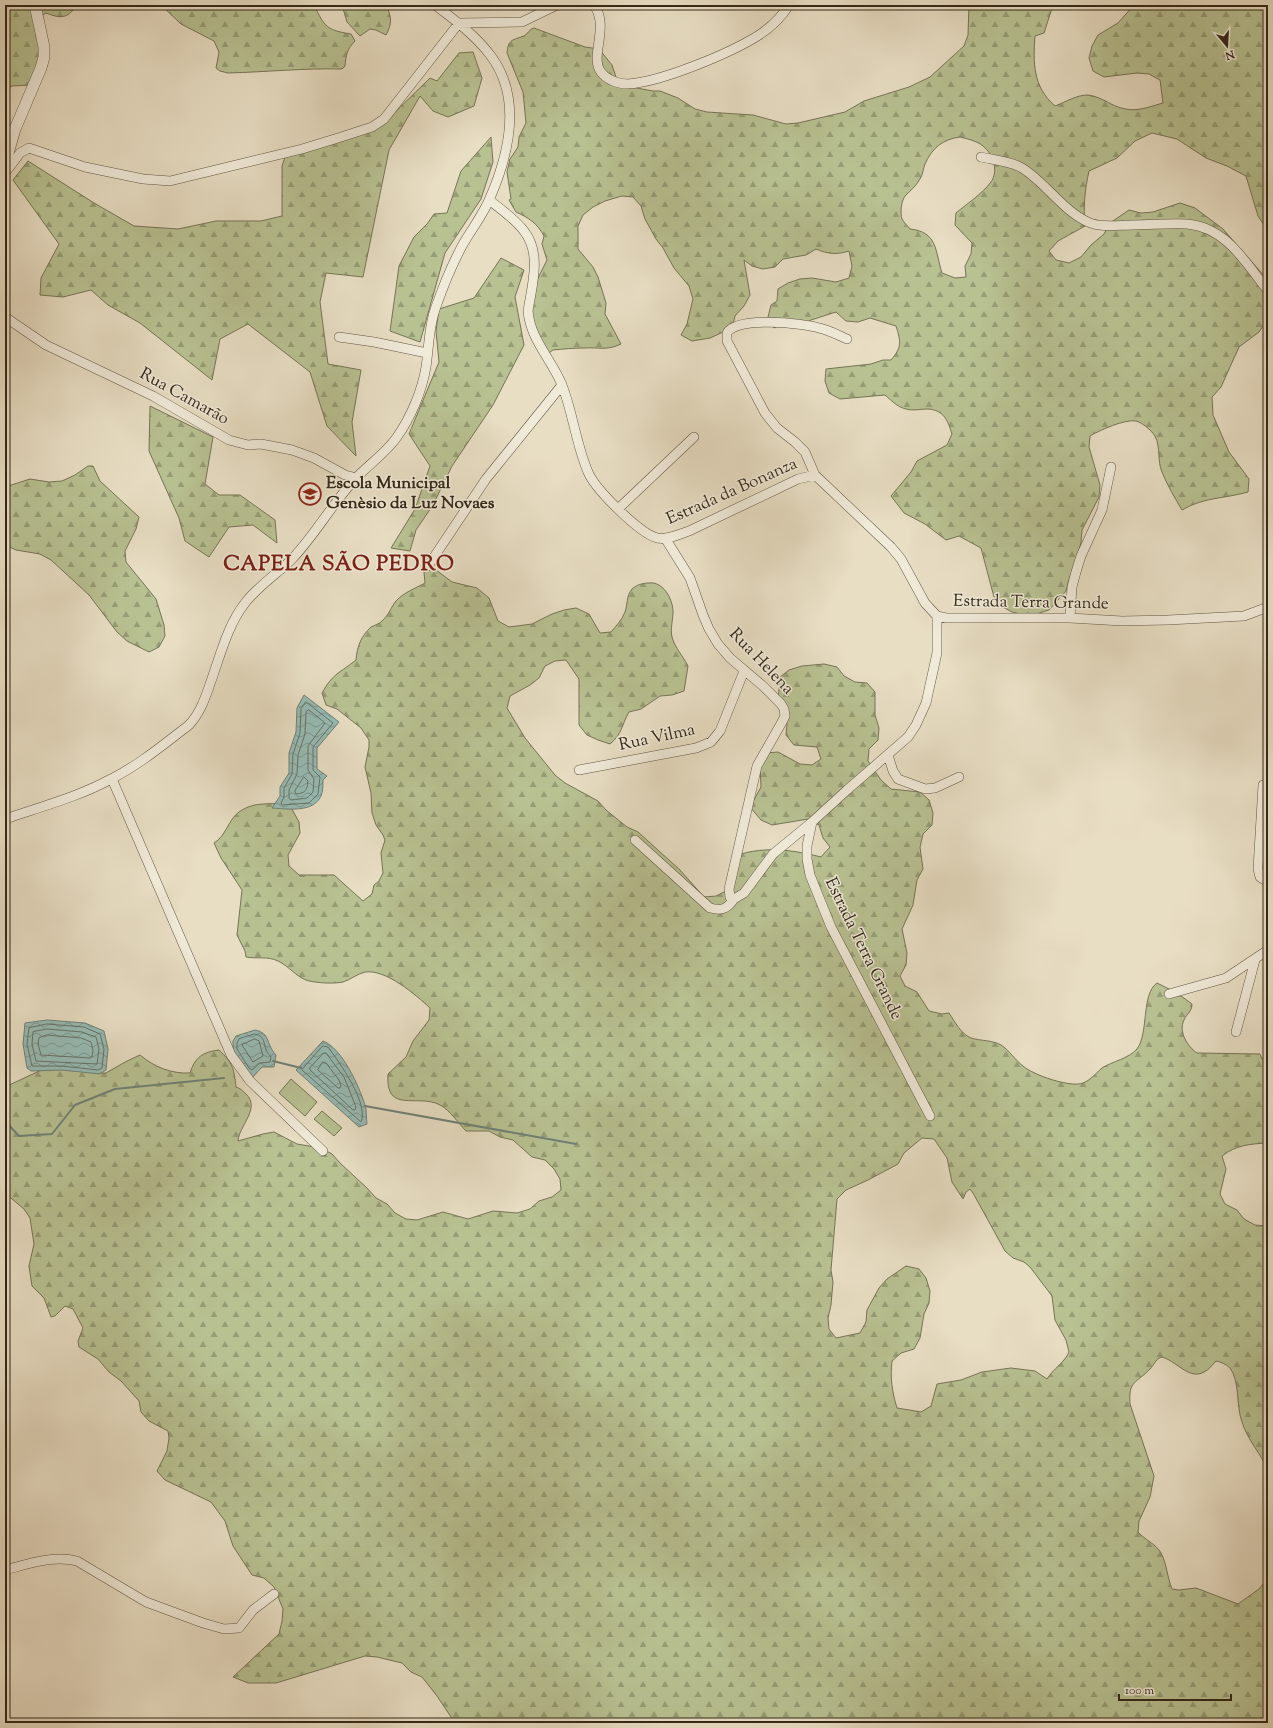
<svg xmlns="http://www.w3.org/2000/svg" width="1273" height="1728" viewBox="0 0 1273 1728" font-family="'Sorts Mill Goudy',serif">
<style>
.forest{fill:url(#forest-firs);stroke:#767456;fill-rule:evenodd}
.garden{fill:#b8c192;stroke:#767456}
.water{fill:url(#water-waves);stroke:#6f8177}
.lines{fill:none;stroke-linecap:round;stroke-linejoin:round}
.shore{stroke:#667268;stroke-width:1}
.stream{stroke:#6f8177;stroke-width:2}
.minor-casing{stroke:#615644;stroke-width:10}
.tertiary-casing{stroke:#615644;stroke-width:12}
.minor{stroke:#f0ead9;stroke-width:9}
.tertiary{stroke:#f0ead9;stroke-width:11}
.labels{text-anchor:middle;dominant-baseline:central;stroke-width:3;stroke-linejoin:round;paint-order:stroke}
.street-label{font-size:17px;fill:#342819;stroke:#f0ead9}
.poi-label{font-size:17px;font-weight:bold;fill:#342819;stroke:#f0ead9;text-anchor:start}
.district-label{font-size:21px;font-weight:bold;letter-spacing:1px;fill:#7a1f14;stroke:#f0ead9}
</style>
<defs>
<pattern id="forest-firs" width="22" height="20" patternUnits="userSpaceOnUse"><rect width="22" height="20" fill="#b8c192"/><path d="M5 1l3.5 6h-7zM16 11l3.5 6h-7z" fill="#969d76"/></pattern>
<pattern id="water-waves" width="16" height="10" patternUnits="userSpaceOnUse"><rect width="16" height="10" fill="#97bcb6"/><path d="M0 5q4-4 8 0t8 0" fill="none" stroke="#7c9993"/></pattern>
</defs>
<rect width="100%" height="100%" fill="#e8dec4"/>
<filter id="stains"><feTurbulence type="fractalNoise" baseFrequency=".005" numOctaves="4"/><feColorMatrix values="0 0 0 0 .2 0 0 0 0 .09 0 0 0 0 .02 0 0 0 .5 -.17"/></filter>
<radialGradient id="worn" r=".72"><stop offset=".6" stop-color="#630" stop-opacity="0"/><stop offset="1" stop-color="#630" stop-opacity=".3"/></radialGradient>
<!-- forest -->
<path class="forest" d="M5,5H76C68,20 59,18 46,13L41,16L40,60L30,85L12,86L5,90Z
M161,5H314C325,27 326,30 351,34L355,41C347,49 346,55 345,66L342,69C304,68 266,72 228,73L220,71L216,68L219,52L214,41L181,24Z
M342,5H386C392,17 392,24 386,35L376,30L370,29L360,36L347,22Z
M969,5H1053L1044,33L1035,36C1033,63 1033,87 1055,106C1066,102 1076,95 1088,95C1096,96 1104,100 1111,104C1132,114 1142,109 1163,103L1160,80L1149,74L1137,73L1104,77L1093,71L1089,58L1092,46L1098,35L1118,23L1134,5H1268V231L1258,216L1246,176L1227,166L1206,158L1177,139L1152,133L1135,141L1117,158L1089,171C1085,189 1083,207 1085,226L1058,241L1049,251L1056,260L1069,263L1081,257L1091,245L1104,234L1110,223L1129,210L1141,213L1153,212L1180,203L1195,208L1223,229L1266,278L1268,283V319L1259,332L1239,347L1221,387L1212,397L1213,415L1229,452L1249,479L1248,492C1223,499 1204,497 1182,510C1175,498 1167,485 1162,472C1157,461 1161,448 1155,436C1151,430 1143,423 1136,421C1125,419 1100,430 1090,436L1089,447L1100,485L1099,497L1082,530L1081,542L1075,567L1069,579L1066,591L1049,610L1036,614L1025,615L1012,612L1001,606L994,597L981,548L959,536L946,540L925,524L904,513L891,496L911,472L917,461L947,445L952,434C948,421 944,410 928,409C921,409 913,411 906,409C897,407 891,400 885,395L840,399L829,393L825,381L826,369L871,364L883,360H891C902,347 901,342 896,326L870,318L858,322L846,321L836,312L811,320L801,326H778L774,328L768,317L771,305L777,301L778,289L788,283L800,279L812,278L836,282L849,278L852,266L849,251C836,255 828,254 816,249L806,255L783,259L775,267L763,269L752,266L744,260L750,295L744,306L735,316L732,328L710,338L692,341L681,335L687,324L693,299L689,286L674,268L663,248L656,239L645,219L641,206L633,197L622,196L605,201L593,207L583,215L578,226V249L593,267L598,277L606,303L605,314L621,344C606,351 600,347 584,348C574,348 563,349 553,350L549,353L540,341L527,306L536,282L547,260L542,244L544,236C537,223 529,218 516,212L509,200L511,199L507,172L510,159L518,147L519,137L526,123L523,92L507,53C508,39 513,40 524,36C528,34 529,29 534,28L585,47L599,49L612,65L616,77L626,86L653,91H660L678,98L695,109L707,112L753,115L786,124L798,123L845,112L864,101L909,87L930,77L964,46L968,35ZM960,137C968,139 977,141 983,146C993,154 999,171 991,182C982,194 968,203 956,213L955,225L972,243L971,254L965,266L966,277L955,278L942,273C935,251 938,232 910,229C908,226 904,223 902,219C900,213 901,200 906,195C911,190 916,186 920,179C923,174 923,169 925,164C932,148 943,139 960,137Z
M473,52L482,78L474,106L448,117L433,111L420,96L389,150L363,277L326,273L320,302L328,364L361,370L352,422L356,456L327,426L310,372L248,324L220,339L212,380L140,323L108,305L91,290L63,297L40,295L41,278L59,244L13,180L28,161L94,203L134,226L178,229L216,221H261L282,216V166L285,157L380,127L430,78L437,81L459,53Z
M491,137L493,162L481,199L445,253L420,342L390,331L399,266L414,237L427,224L434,214L447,213L461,171Z
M501,258L524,270L515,297L524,345L493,405L452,466L433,505L416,530L410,551L391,548L415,509L430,466L409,434L439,362L436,331L439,309L474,298Z
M150,406L213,437L205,484L219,495H240L275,520L277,543L253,525L229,527L209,557L185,541L179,518L149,451Z
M88,466H93L100,481L139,517L136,529L125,551L126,562L156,599L164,625L165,636L159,647L149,652L127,641L117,632L89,595L51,560L40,554L16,550L5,545V487L30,479L49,482L62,481L75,475Z
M428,564L452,582L477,588L489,598L498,621L509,627L532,624L552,614L564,610L576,608L589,614L600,633L611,632C616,626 622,620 625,612C628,604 626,596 632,589C636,585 643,583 649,583C663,581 673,599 673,612C673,620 670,629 672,637C675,648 683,656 688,666L684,691L672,695L660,696L641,709L629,712C621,726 623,733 610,744L598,740L587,735L579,725V679L566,660L555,661L545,666L539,678L530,685L510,696L507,708L525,738L555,775L565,783L598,801L606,810L627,827L638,832L680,870L704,897L716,896L726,891L738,855C765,846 794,850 821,857L830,847L823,838L819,825L808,819L772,825L761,820L750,807L761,787L760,764L766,753L778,752L800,764L812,765L821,759L817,747L794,745L786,735L787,724L778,701L780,677L789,670L802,666L824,664L837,667L844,676L855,682L867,683L875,692V715L879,728L878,740L869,749L868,761L881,780L891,789L920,792L929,800L933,813L932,825L923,834L920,847L923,869L917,880L913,905L902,929L907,953L906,965L900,976L905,986L917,992L929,1011L942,1014L949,1013C955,1022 961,1034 971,1038C981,1041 992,1040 1001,1045C1009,1050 1015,1060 1023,1066C1033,1075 1071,1088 1083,1083C1091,1080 1096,1073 1102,1068C1113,1061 1128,1059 1137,1049C1149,1033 1141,994 1157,983L1177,993L1192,1004C1192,1012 1187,1013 1184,1020C1178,1032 1188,1047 1197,1053L1260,1054L1262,1059L1268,1060V1140L1267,1143C1250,1144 1236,1145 1222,1156L1226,1169L1220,1194L1225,1204L1237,1210L1244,1219L1255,1225L1268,1226V1470C1261,1454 1247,1439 1242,1422C1236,1406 1240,1381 1230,1368C1226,1364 1221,1362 1216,1361C1213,1364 1209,1370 1204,1372C1189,1381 1175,1359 1161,1357C1155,1360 1154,1365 1150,1369C1137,1383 1128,1380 1130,1404L1154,1476L1150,1497L1139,1521L1138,1532C1145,1540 1156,1544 1161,1553C1167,1564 1167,1577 1172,1589L1179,1590L1196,1588L1238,1604L1259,1589L1268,1578V1723H455L437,1696L422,1677L411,1672L402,1663L377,1657L365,1656L276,1683H248L233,1677L279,1634L282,1621L283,1609L274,1587L264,1578L252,1575L233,1546L225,1521L211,1502L165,1480L157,1471L167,1451L169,1438L168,1431L149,1421L141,1412L139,1401L121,1381L109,1372L98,1359L79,1347L78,1341L83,1328L73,1309L65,1306L55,1316L51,1317L44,1298L32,1286L29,1266L34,1244L30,1218L24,1209L5,1193V1087L50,1066L95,1073H106L127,1061L140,1055C154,1067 172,1074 190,1073C195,1057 203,1052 219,1050C233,1063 234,1069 236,1087C240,1088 243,1091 246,1094C261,1108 239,1126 238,1141L263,1134L274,1132L297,1144L321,1148L332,1154L340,1163L368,1189L376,1198L387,1204L395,1213L406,1219L417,1220L443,1212L468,1219L493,1211L517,1213L530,1209L539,1201L552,1197L561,1190L560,1179L554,1169L545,1160L532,1157L513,1140L500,1137L489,1131H466C458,1123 450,1110 440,1105C418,1093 385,1115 388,1074L406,1057L413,1041L429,1020L430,1008C416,995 386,969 365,972C357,974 350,980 343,982C333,984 319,983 309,981C297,978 289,966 278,961C268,956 257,959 246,957L245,951L237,935L242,890L221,858L214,843C226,836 228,820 239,812C256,800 270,806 288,802L299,822L300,833L288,855L289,866L299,875H334L363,901L372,894L374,885L379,881L383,873L381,853L385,840L383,835L376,825L372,813L371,793L365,767L369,747V740L361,728L337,709L326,705L322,693C333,673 340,673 356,660C357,647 361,636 371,627C375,625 379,624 382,621C389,615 391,607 396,601C403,593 416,588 425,583L424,572ZM922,1138L934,1139L947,1158L952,1182L963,1199L966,1192L970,1189L973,1193L1005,1251L1013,1258L1024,1262L1030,1267L1052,1296L1055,1320L1066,1340L1069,1352C1065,1362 1053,1369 1047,1379L1035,1371L1011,1368L982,1372L961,1380L937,1384L931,1406L921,1412L897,1408C892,1392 890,1377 892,1361L901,1353L914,1349L920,1338L924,1314L929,1303L930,1291L926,1278L919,1269L906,1266L887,1279L879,1288L867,1310L866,1322L860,1333L836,1338L829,1329L828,1318L831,1305L833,1282L831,1270L837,1199L846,1190L868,1180L898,1164L904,1153Z"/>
<!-- garden -->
<path class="garden" d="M291,1079L317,1102L305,1116L279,1093Z
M322,1111L342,1128L334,1136L314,1119Z"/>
<!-- water -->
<path class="water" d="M304,695L339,722L317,748V769L327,776L323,780C323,785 323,792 321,796C313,813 288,809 272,808L280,796V787L289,773V753L296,732L297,708Z
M47,1020L85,1023L104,1031L108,1049L106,1070L100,1074L62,1070L31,1071L27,1068L23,1044L25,1023Z
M255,1030C271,1033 266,1045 276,1055L274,1067H262L253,1077L246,1070L233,1050V1041L236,1036Z
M323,1041C342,1048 359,1086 365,1105C367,1111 366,1118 367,1124L359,1127L296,1070Z"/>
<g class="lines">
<!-- shore -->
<path class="shore" d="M306,702L333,723L313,747V770L320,777L318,794L309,803L282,805L281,803L284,797V788L292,774L293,754L300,733L301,709Z
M309,710L325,723L308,746V770L314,779L313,792L307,798L291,800L289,798V790L297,774L298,755L305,734L306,712Z
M304,777L308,781C307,790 306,793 296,794L295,791Z
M47,1024L84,1027L100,1034L104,1049L102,1068L98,1070L62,1066H32L27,1044L29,1028Z
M47,1029L82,1032L96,1037L99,1049L97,1064L36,1061L32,1044L33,1032Z
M255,1034C266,1036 263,1044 267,1052C268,1054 270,1055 271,1057L270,1062L260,1063L252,1070L249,1068L237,1049V1043L239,1039Z
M47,1035L81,1038L91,1042L93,1050L92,1057L90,1058L41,1055L38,1044L39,1038Z
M255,1039L259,1041L263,1056L253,1062L242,1045Z
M323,1046L328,1047C339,1062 369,1103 361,1122L302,1070Z
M324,1053H326L344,1077L356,1107L355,1110H353L310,1070V1068Z
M323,1062L326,1063L339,1080L341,1086L340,1088H338L318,1070Z"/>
<!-- stream -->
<path class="stream" d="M273,1061L301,1068
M365,1106L576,1144
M5,1121L19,1136L52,1134L75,1105L115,1089L224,1078"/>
<!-- minor casing -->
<g class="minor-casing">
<path id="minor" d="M594,5C610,27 589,57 601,72C607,80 618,84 628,84C661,82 731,53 759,35C770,28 782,16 789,5
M981,157C994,160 1011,161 1022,168C1045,182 1063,211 1088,222C1101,228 1118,225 1133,225C1151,225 1169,223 1187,224C1226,227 1246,263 1268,291
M5,173L20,153L29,148L85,167L143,179L170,181L302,149L338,138L372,127L384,119L459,23L522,22L557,5
M489,200C501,209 515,219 524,231C542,254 532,285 528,311C530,339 552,360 562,385C573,413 576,444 588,472C595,489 639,533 657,538C668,540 680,534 689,531L798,479L815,475L891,547L901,559L925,603L937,616L946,618H1070L1122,621L1168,620L1244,616L1268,607
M5,317L46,345L153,396L229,440L248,445L261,444L292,450L314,458L345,475L357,478
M339,337L374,342L427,353
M815,475L805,452L795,442L777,428L765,413L727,341V333C736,316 802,323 819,328C829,330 838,335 847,339
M618,509L694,437
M665,538L690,578L703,615L709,629L718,644L730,658L763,686L781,704L784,709L785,716L782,722L757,766L729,889L730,897L734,899L744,893L773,854L812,822
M428,566L486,479L562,385
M1070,618L1072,587L1076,572L1081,556L1102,510L1111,467
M888,755L893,771L898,779L925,789L935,788L959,777
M579,770L696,748L711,742L720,731L744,671
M112,779L231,1055L250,1081L323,1151
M1263,785L1258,869L1260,877L1268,882
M5,819C40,807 78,797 111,779C139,765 164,744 189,725C200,713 205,699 210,684C220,657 227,626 245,603C258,586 277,574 292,559C315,535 332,504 355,479C368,465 386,453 397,437C411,417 422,391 426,367C429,346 429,324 437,304C444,284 452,265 462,246C471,230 483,215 490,198C509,154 522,98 491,56C476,36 455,20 435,5
M635,840L710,908C722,911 727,909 734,899
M1169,994L1226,978L1268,950
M1236,1032L1255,960
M930,1116L831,927L810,875L807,859V846L812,822L847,790L908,737L916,725L926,703L937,653V616
M5,1570C28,1564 53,1555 77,1561L146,1602L203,1623L224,1629L239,1628L253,1610L274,1594"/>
</g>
<!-- tertiary casing -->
<g class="tertiary-casing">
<path id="tertiary" d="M5,164L15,129L41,68L44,57V47L35,5"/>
</g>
<!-- minor -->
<use href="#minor" class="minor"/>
<!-- tertiary -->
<use href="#tertiary" class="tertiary"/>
</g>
<!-- icons -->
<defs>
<g id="school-ring" transform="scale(1.15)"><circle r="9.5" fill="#f0ead9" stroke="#8f2418" stroke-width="1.5"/><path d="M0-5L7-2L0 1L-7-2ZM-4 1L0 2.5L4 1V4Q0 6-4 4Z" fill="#8f2418"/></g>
</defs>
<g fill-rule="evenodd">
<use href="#school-ring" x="310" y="494"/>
</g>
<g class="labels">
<!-- street labels -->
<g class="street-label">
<text transform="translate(184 397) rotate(29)">Rua Camarão</text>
<text transform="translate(732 492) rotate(-24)">Estrada da Bonanza</text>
<text transform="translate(1031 603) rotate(1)">Estrada Terra Grande</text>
<text transform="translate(761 662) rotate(46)">Rua Helena</text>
<text transform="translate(657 738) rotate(-12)">Rua Vilma</text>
<text transform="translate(863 949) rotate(64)">Estrada Terra Grande</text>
</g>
<!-- poi labels -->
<g class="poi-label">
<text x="326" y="484">Escola Municipal<tspan x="326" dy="20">Genèsio da Luz Novaes</tspan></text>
</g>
<!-- district labels -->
<g class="district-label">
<text x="339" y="565">CAPELA SÃO PEDRO</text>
</g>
</g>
<!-- margin -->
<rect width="1273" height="1728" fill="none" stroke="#e8dec4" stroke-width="20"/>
<rect x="6" y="6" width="1261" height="1716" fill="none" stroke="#342819" stroke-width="2"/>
<rect x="10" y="10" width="1253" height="1708" fill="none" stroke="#342819"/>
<!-- north arrow -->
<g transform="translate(1227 46) rotate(162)" stroke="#f0ead9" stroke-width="3" paint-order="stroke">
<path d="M0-3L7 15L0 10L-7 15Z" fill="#342819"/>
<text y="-6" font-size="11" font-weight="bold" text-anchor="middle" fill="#342819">N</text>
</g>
<!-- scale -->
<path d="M1119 1694v6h112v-6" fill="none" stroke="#342819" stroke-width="2"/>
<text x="1125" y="1694" font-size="12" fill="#342819" stroke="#f0ead9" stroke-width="3" paint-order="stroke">100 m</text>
<rect width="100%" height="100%" filter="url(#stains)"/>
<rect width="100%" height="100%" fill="url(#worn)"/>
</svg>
